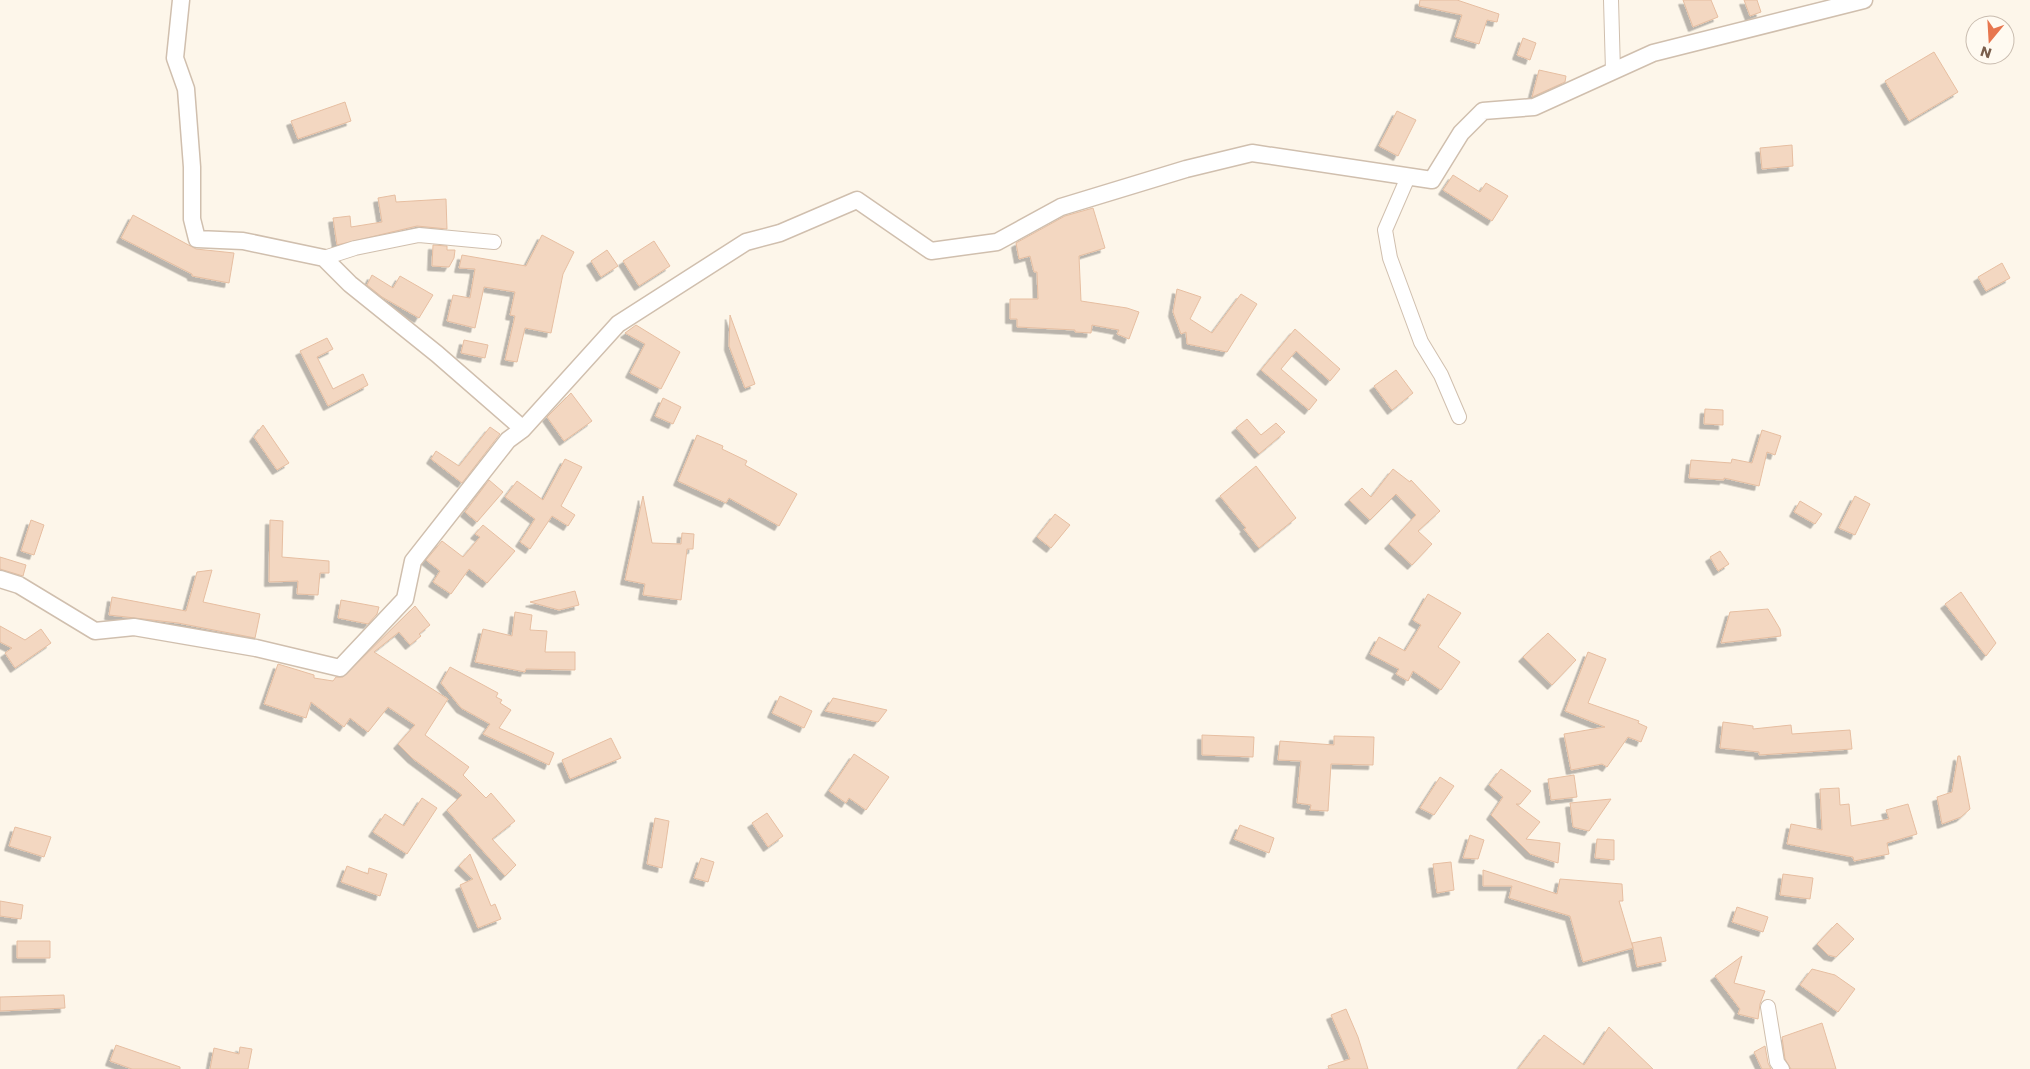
<svg xmlns="http://www.w3.org/2000/svg" width="2030" height="1069" viewBox="0 0 2030 1069" font-family="Poppins,sans-serif">
<style>
.building{fill:#f3d7c1;stroke:#e6bea1;filter:url(#shadow)}
.lines{fill:none;stroke-linecap:round;stroke-linejoin:round}
.minor-casing{stroke:#d0bfae;stroke-width:16}
.tertiary-casing{stroke:#d0bfae;stroke-width:19}
.minor{stroke:#fff;stroke-width:14}
.tertiary{stroke:#fff;stroke-width:16}
</style>
<defs>
<filter id="shadow"><feDropShadow dx="-4.5" dy="4.5" stdDeviation="0" flood-color="#0004"/></filter>
</defs>
<rect width="100%" height="100%" fill="#fdf6ea"/>
<!-- building -->
<path class="building" d="M1420,0H1457L1499,14L1497,22L1487,20L1479,44L1455,37L1462,15L1419,6Z
M1683,0H1711L1718,17L1693,27Z
M1744,0H1757L1761,12L1750,16Z
M1523,38L1536,43L1530,60L1517,55Z
M1934,52L1958,92L1909,121L1885,81Z
M1539,70L1566,76L1565,82L1532,97Z
M345,102L351,121L298,139L291,121Z
M1397,111L1416,120L1398,156L1379,146Z
M1792,145L1793,166L1762,169L1760,148Z
M1453,175L1480,192L1486,183L1508,196L1492,221L1443,190Z
M395,195L396,202L446,199L447,229L417,226L337,245L333,218L350,216L351,227L382,222L378,198Z
M1093,208L1105,248L1079,256L1081,301L1127,308L1139,312L1129,339L1117,334L1119,330L1092,325L1091,333L1075,332V330L1017,327V319H1010V299H1038L1037,272H1034L1030,256L1019,259L1016,243L1065,216Z
M133,215L196,249L234,253L229,283L192,276V274L121,238Z
M542,235L574,252L563,274L551,333L525,328L517,362L505,360L515,316L510,315L515,292L484,287L475,328L447,321L453,295L470,298L475,269L459,268L462,255L526,266Z
M654,241L670,266L639,286L623,261Z
M433,245L447,246V250H455L454,258L449,267L432,266Z
M607,250L618,266L601,277L591,261Z
M2002,263L2010,278L1986,291L1978,277Z
M372,275L393,288L400,276L433,295L419,318L382,297L367,285Z
M1177,289L1201,297L1190,319L1212,333L1241,294L1257,304L1227,352L1187,344L1186,332L1181,334L1173,312Z
M730,315L755,384L745,388L729,346Z
M636,325L680,352L661,389L630,373L645,344L625,333Z
M1295,329L1340,369L1330,381L1296,351L1281,369L1317,400L1309,410L1261,370Z
M327,338L333,349L317,357L333,389L363,374L368,385L328,406L300,351Z
M464,340L488,345L485,358L461,353Z
M1396,370L1413,393L1392,410L1374,386Z
M571,393L592,421L564,441L547,417Z
M663,398L681,407L673,424L655,416Z
M1705,409L1723,410V425L1704,424Z
M1247,419L1261,435L1276,423L1285,432L1259,454L1236,428Z
M263,425L289,463L277,470L254,437Z
M490,427L500,434L462,483L431,459L436,451L459,466Z
M1762,430L1781,436L1775,455L1767,452L1759,486L1724,478V480L1689,478L1691,460L1731,463L1732,459L1752,463Z
M697,435L723,446L722,449L747,461L745,465L797,494L779,526L729,498L726,503L678,481Z
M565,459L582,467L561,506L575,515L568,526L552,516L530,549L520,542L535,519L505,497L517,481L543,500Z
M1256,466L1296,518L1259,548L1244,529L1246,528L1220,496Z
M1393,469L1410,482L1411,480L1440,511L1418,531L1432,544L1412,565L1389,544L1416,515L1396,494L1370,520L1349,500L1362,488L1371,497Z
M489,480L503,492L477,522L465,512Z
M643,496L652,543L681,544L682,533L694,534L693,549H687L681,600L643,595L645,584L625,580Z
M1855,496L1870,504L1855,535L1839,528Z
M1800,501L1822,514L1815,524L1794,512Z
M1055,514L1070,525L1051,548L1037,537Z
M31,520L44,525L34,555L21,551Z
M270,520L283,521L282,557L329,561V573H320L318,595L297,594L298,581L269,582Z
M483,525L515,551L487,583L469,569L451,594L433,582L440,571L426,560L442,541L463,557L480,537L475,534Z
M1720,551L1729,564L1718,571L1710,557Z
M0,557L26,565L23,576L0,569Z
M212,570L203,602L260,614L255,638L178,623L109,615L112,597L186,611L197,572Z
M575,591L579,605L559,610L530,602Z
M1961,592L1996,643L1986,656L1945,604Z
M1428,594L1461,613L1438,647L1460,662L1441,690L1413,671L1408,681L1396,674L1399,669L1370,654L1379,637L1405,651L1421,625L1413,620Z
M341,600L379,607L377,614L368,624L338,618Z
M415,606L430,625L419,634L421,636L410,645L399,632L374,652L448,699L425,735L469,767L463,775L486,798L491,793L515,821L492,839L516,865L505,876L447,810L462,795L412,758L398,744L415,725L388,707L368,732L350,718L344,727L311,702L306,718L264,704L278,664L314,675V678L333,681L336,677H343Z
M1768,609L1780,629L1781,636L1721,643L1730,612Z
M515,612L532,615L530,630L547,631L545,652H575V670L526,669L525,672L475,662L483,629L512,636Z
M0,626L25,640L41,629L51,643L15,668L5,653L12,648L0,642Z
M1548,633L1576,660L1552,685L1523,657Z
M1588,652L1606,659L1588,703L1639,721L1638,723L1647,727L1641,742L1628,737L1607,767L1602,764L1571,770L1564,734L1605,727L1565,711Z
M450,667L498,693L496,697L502,700L500,703L511,710L499,728L554,753L549,765L483,734L490,724L461,708L441,683Z
M780,696L812,711L804,728L772,713Z
M833,698L887,710L878,722L825,711Z
M1723,722L1753,726V729L1791,725L1792,734L1850,730L1852,749L1759,755V752L1720,748Z
M1202,735L1254,737L1253,757L1202,755Z
M1334,736L1374,737L1373,765L1331,764L1328,811L1310,810L1311,805L1297,803L1301,761L1278,760L1280,741L1334,745Z
M611,738L621,758L570,779L562,760Z
M854,754L889,777L866,810L849,798L846,803L829,791Z
M1958,756H1960L1970,809L1961,817L1942,824L1937,797L1952,792Z
M1501,769L1531,791L1520,804H1516L1540,822L1526,839L1560,843L1558,863L1530,854L1491,815L1503,797L1489,785Z
M1574,775L1577,797L1551,800L1548,779Z
M1440,777L1454,786L1434,815L1420,808Z
M1839,788L1840,805L1849,804L1851,826L1889,819L1886,810L1908,804L1917,834L1887,843L1889,854L1854,861L1853,857L1787,844L1791,824L1822,830L1820,789Z
M422,798L437,808L407,854L373,832L385,814L404,826Z
M1611,799L1589,831L1573,827L1570,803Z
M767,813L783,836L768,847L752,823Z
M655,818L669,821L662,868L647,864Z
M1240,825L1274,838L1269,853L1234,839Z
M15,827L51,837L44,857L9,846Z
M1470,835L1484,840L1478,859L1463,858Z
M1597,839L1614,840V860L1595,858Z
M470,854L491,906L495,904L501,919L478,928L460,885L473,879L459,866Z
M701,858L714,862L708,882L694,878Z
M1451,862L1454,890L1437,893L1433,864Z
M347,866L368,874L369,868L387,874L380,896L341,882Z
M1483,870L1557,894L1560,879L1622,884L1623,901H1619L1633,948L1583,962L1570,916L1509,898L1512,886H1483Z
M1783,874L1813,878L1810,899L1780,895Z
M0,901L23,905L21,919L0,916Z
M1737,907L1768,917L1763,932L1732,922Z
M1837,923L1854,939L1836,957L1828,955L1817,944Z
M1661,937L1666,961L1637,967L1632,943Z
M17,941H50V958H17Z
M1742,956L1734,983L1765,991L1760,1004L1758,1019L1738,1014L1740,1009L1715,976Z
M1812,969L1835,975L1855,989L1838,1012L1800,985Z
M64,995L65,1008L0,1011V997Z
M1346,1009L1358,1037L1368,1069H1329L1328,1066L1350,1059L1331,1015Z
M1822,1023L1836,1069H1791L1785,1059L1782,1037Z
M1609,1027L1653,1069H1518L1544,1035L1584,1065Z
M116,1045L180,1067V1069H132L110,1061Z
M1765,1046L1768,1063L1771,1069H1762L1754,1052Z
M240,1047L252,1049L248,1069H210L214,1048L239,1054Z"/>
<g class="lines">
<!-- minor casing -->
<g class="minor-casing">
<path id="minor" d="M1611,0L1613,71
M1408,177L1385,230L1390,258L1421,342L1441,375L1459,417
M324,258L355,248L419,235L494,242
M1768,1007L1777,1062L1782,1069"/>
</g>
<!-- tertiary casing -->
<g class="tertiary-casing">
<path id="tertiary" d="M181,0L175,58L186,89L192,167V219L197,239L243,241L324,258L350,284L437,354L523,429
M0,579L19,585L95,631L134,627L256,648L340,668L405,599L413,561L508,440L523,429L618,324L746,242L780,233L857,200L931,251L997,242L1061,207L1186,169L1252,153L1432,180L1461,133L1483,111L1534,107L1653,53L1864,0"/>
</g>
<!-- minor -->
<use href="#minor" class="minor"/>
<!-- tertiary -->
<use href="#tertiary" class="tertiary"/>
</g>
<!-- north arrow -->
<g transform="translate(1990 40) rotate(198)"><circle r="24" fill="#fffaf1" stroke="#c9bcaf"/>
<path d="M0-4L9 19L0 12L-9 19Z" fill="#e7764e"/>
<text y="-8" font-size="14" font-weight="bold" text-anchor="middle" fill="#795e4c">N</text>
</g>
</svg>
